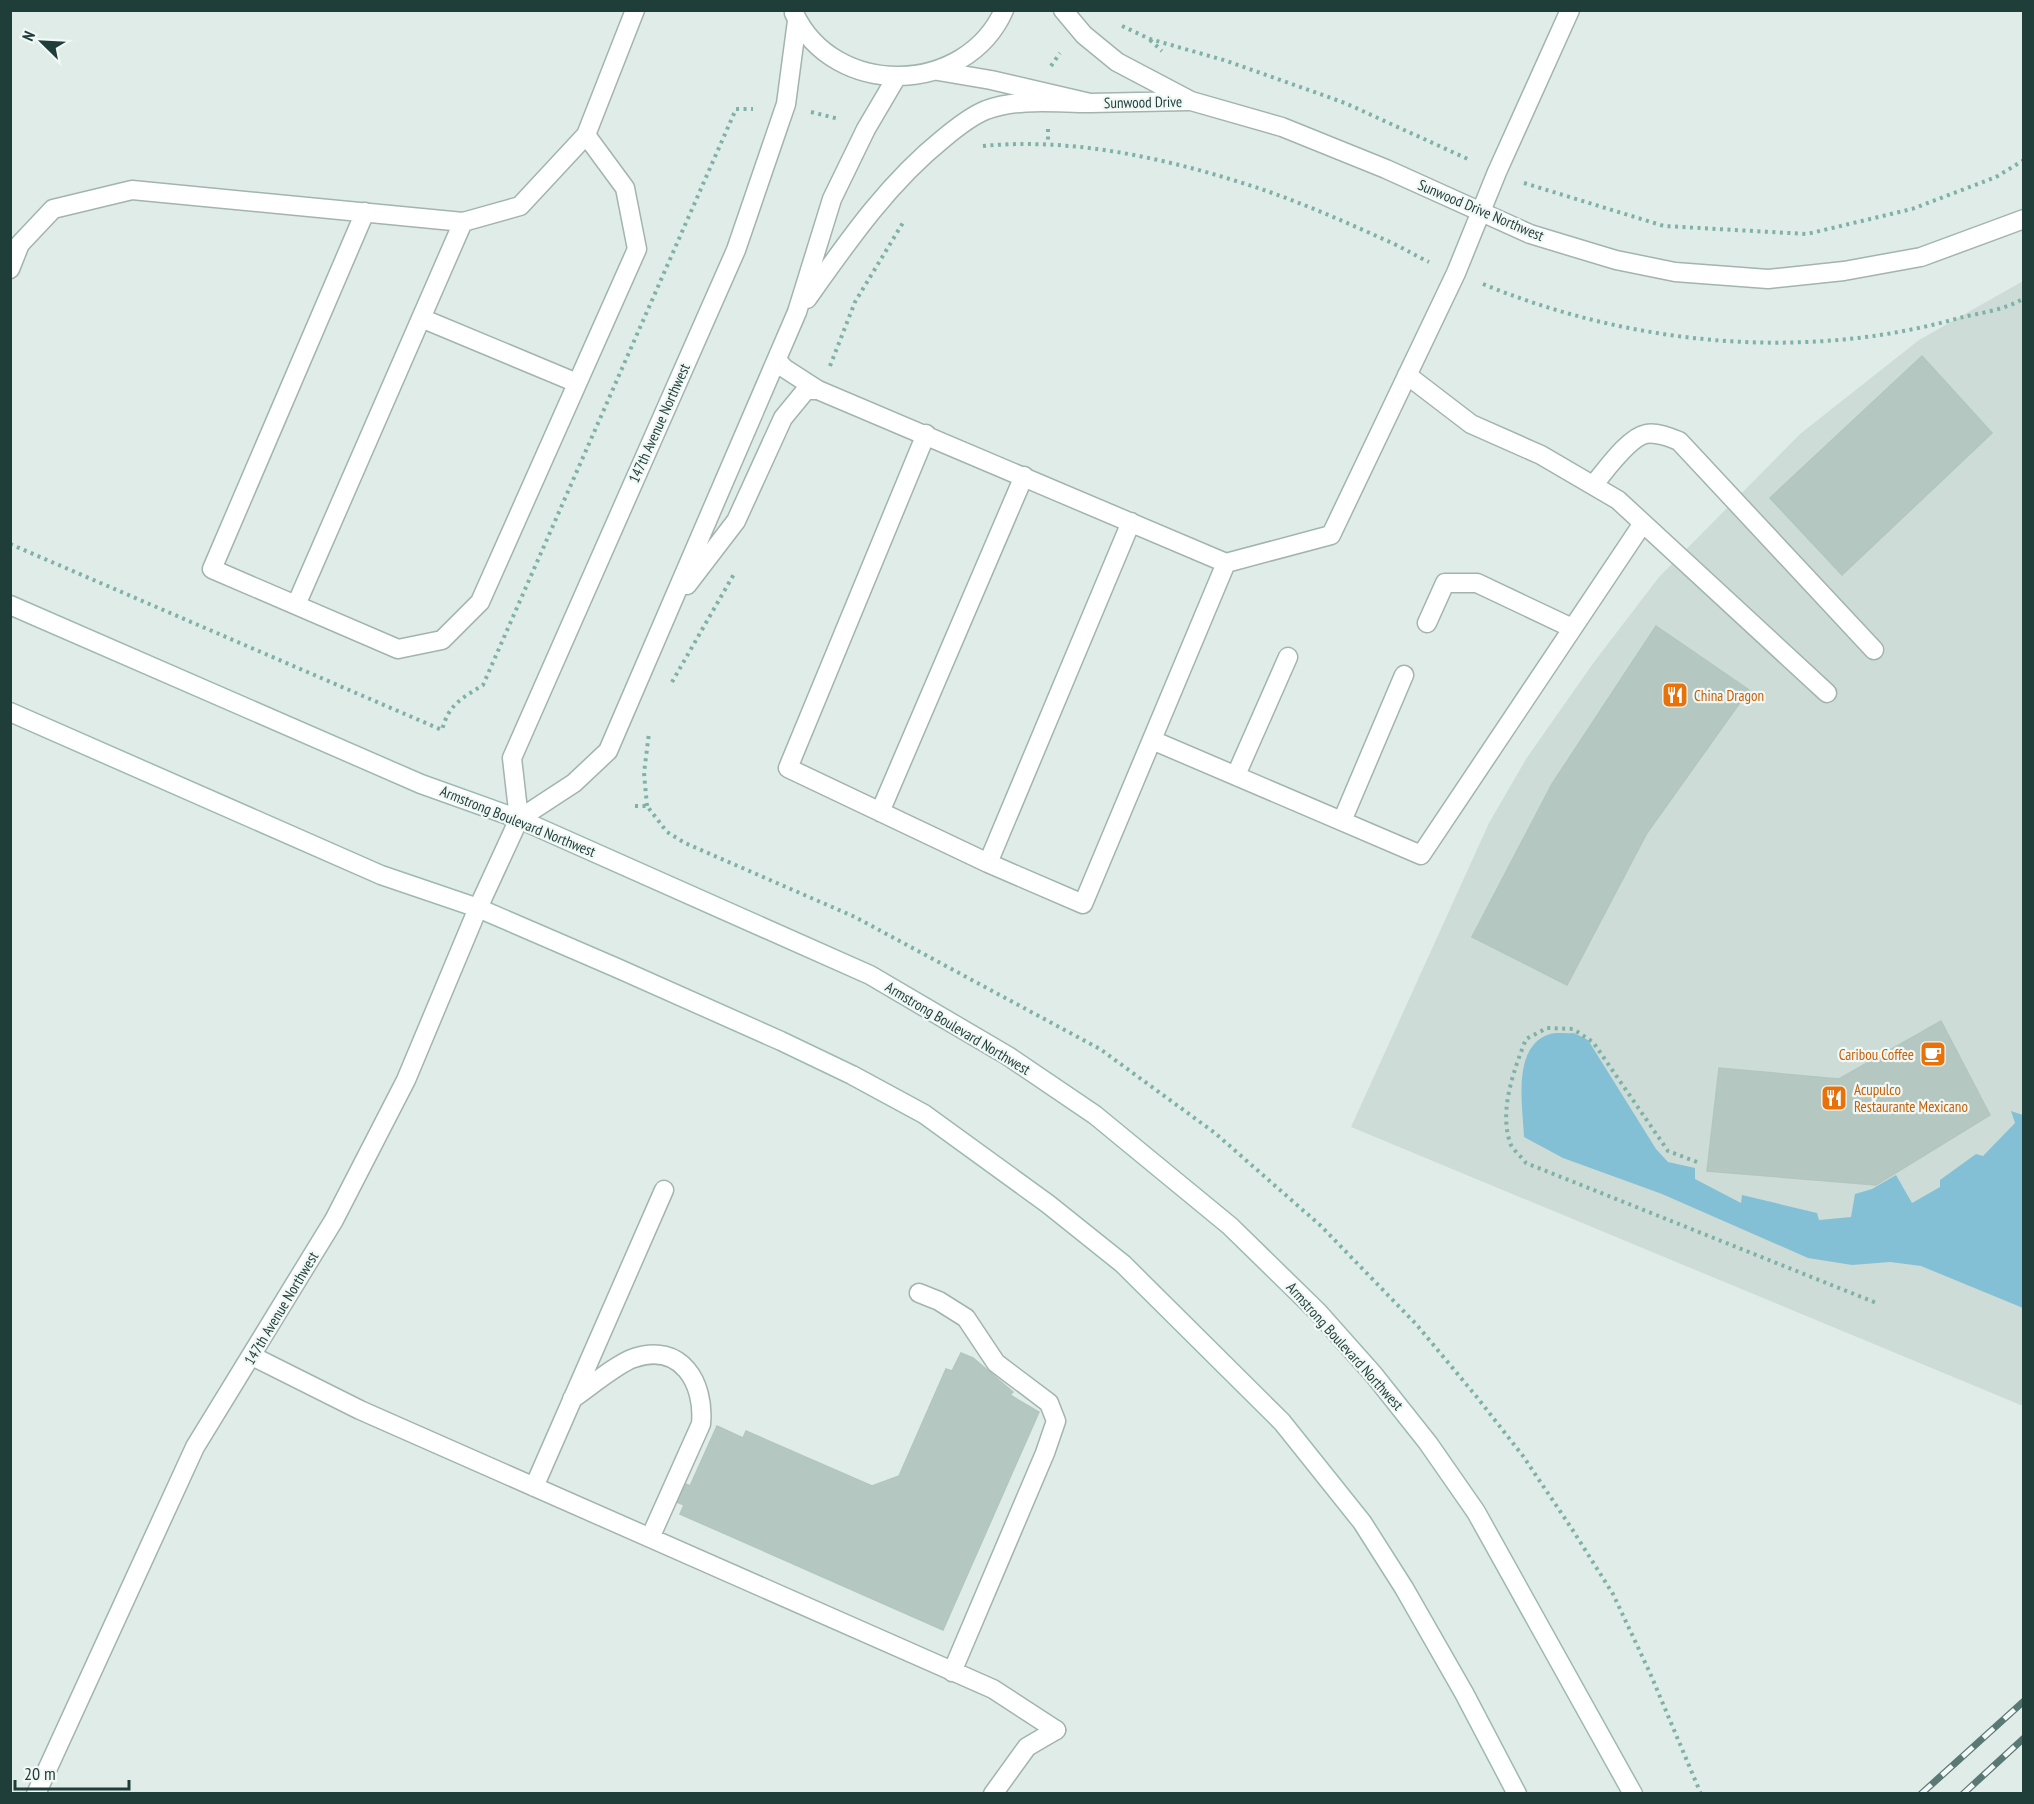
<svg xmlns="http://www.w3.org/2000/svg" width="2034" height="1804" viewBox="0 0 2034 1804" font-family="'PT Sans Narrow',sans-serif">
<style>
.built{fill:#cedcd7}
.water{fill:#84c0d5}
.building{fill:#b5c7c1;stroke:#b2c6c0;stroke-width:1.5}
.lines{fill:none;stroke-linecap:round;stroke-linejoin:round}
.service-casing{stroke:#a2b4b0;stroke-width:21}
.minor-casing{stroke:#a2b4b0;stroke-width:21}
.tertiary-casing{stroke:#a2b4b0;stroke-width:21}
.secondary-casing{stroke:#9db9b2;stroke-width:21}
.path{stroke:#7eb2a7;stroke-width:4;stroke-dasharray:3 4.5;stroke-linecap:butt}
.service{stroke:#fff;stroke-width:18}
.minor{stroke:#fff;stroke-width:18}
.tertiary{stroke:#fff;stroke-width:18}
.secondary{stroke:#fff;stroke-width:18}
.rail-casing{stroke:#5a7974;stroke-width:7}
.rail{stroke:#f1f8f5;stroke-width:4.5;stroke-dasharray:14;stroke-linecap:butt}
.labels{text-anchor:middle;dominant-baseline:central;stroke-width:4.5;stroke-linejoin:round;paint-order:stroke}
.street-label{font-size:15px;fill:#1f3e39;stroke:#f1f8f5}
.food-label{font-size:15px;fill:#c56008;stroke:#f1f8f5;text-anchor:start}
</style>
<rect width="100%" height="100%" fill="#e0ece8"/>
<!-- built -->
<path class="built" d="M2023,281V1406L1351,1127L1489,823L1526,759L1594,662L1659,577L1800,434L1919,340Z"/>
<!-- water -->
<path class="water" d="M1574,1033L1588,1040L1656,1149L1668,1162L1695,1168V1179L1741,1203L1742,1195L1817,1213L1819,1220L1851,1217L1855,1194L1872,1189L1896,1175L1912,1203L1940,1187V1180L1976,1154L1983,1156L2015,1123L2011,1111L2023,1115V1308L1921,1266L1890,1262L1852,1265L1808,1258L1662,1194L1563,1158L1524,1137C1523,1107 1511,1046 1550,1034C1557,1032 1566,1034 1574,1033Z"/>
<!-- building -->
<path class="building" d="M1922,356L1992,433L1842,575L1770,498Z
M1656,626L1749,690L1647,833L1567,985L1472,937L1552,784Z
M1941,1021L1990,1115L1876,1185L1707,1171L1719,1068L1839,1079Z
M961,1353L973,1358L1013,1392L1010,1395L1039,1412L943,1630L680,1514L684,1505L677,1502L686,1484L690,1486L717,1426L743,1438L746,1431L872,1486L899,1476L946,1369L952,1371Z"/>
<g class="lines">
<!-- service casing -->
<g class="service-casing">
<path id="service" d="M365,212L212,569L398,649L442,640L480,602L637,249L625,188L586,135
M10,269L20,244L53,209L132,190L463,222L520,206L586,135L635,10
M421,318L577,383
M777,360L784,368L818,390L1226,563
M1407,375L1471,424L1541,455L1618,500L1827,693
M926,434L788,768L988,863L1083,904L1226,563L1331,535L1456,273L1497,172L1570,10
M1594,484C1606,470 1629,437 1646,434C1657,432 1669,437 1679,441L1874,650
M296,605L463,222
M1427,623L1445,583H1477L1572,628
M1152,740L1421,855L1643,523
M1236,775L1288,657
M880,812L1024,476
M1342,821L1404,675
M988,863L1131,522
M919,1293L939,1301L966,1318L996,1363L1049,1403L1056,1421L1045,1453L952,1672
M252,1356L360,1410L993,1689L1056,1730
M572,1399C587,1389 618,1363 634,1358C681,1342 705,1383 701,1424L650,1538
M534,1487L664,1190"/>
</g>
<!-- minor casing -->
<g class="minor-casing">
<path id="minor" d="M36,1794L195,1447L334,1220L406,1080L478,908
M993,1794L1027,1747L1056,1730"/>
</g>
<!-- tertiary casing -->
<g class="tertiary-casing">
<path id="tertiary" d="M1063,10L1084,35L1117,62L1191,101L1282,127L1386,169L1530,234L1616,260L1675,272L1768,279L1844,271L1921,257L2024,219
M794,13C834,99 966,96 1004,10
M938,71L991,80L1090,103L1188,101
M807,299C848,241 888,183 944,138C956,128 971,116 986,110C1019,98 1055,103 1090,103
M687,585L736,521L783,418L806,390H818
M519,819L574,783L608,751L797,312L832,199L866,129L896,78
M478,908L519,819L512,758L736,250L786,104L797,21"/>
</g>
<!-- secondary casing -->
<g class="secondary-casing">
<path id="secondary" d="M10,605L421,784L519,819L870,975L1008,1056L1095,1115L1230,1226L1318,1312L1374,1375L1428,1443L1476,1512L1633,1794
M10,712L381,875L478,908L617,968L781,1041L852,1075L924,1114L1048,1204L1123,1264L1282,1422L1362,1522L1404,1588L1464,1693L1517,1794"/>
</g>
<!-- path -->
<path class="path" d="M1122,26L1150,39L1227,61L1345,103L1470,160
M1150,40L1162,51
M1051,66L1060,53
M811,112L839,119
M1048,129V144
M983,146C1076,137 1174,160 1261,189C1305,204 1350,224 1392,243C1405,249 1416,256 1429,262
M1524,183L1664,226L1807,234L1912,209L1996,177L2024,160
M1483,284C1631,345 1804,362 1959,318C1979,313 2006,310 2024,298
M830,366L855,302L904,221
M10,544L442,730C449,704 461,699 483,685L736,109H753
M672,682L734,574
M635,806H647L667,832L685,843L855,917L1100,1049L1215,1133L1321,1226L1416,1324L1476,1396L1523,1456L1572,1529L1613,1594L1650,1673L1701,1794
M647,806L644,773L649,733
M1697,1162L1668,1151L1593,1042L1573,1029L1547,1028L1526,1039C1514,1070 1498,1112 1511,1145C1514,1151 1522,1157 1526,1163L1879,1304"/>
<!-- service -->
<use href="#service" class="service"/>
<!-- minor -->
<use href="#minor" class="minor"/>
<!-- tertiary -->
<use href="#tertiary" class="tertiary"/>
<!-- secondary -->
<use href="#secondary" class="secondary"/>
<!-- rail casing -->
<g class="rail-casing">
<path id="rail" d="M1921,1794L2024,1701
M1963,1794L2024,1738"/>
</g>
<!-- rail -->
<use href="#rail" class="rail"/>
</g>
<!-- icons -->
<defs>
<g id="restaurant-square" transform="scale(1.35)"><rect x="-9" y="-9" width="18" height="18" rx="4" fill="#e8710a" stroke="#f1f8f5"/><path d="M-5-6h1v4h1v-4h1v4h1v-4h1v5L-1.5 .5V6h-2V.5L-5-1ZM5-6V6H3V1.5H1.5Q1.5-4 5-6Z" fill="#fff"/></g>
<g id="cafe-square" transform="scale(1.35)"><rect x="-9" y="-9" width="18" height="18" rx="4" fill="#e8710a" stroke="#f1f8f5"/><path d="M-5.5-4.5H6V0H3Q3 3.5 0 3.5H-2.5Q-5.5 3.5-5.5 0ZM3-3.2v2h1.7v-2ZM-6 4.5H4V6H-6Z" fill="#fff"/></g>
</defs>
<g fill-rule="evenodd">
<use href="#restaurant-square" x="1675" y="695"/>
<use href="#cafe-square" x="1933" y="1054"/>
<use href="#restaurant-square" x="1834" y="1098"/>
</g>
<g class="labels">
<!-- street labels -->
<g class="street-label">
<text transform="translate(1143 102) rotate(-1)">Sunwood Drive</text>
<text transform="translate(1481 210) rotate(23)">Sunwood Drive Northwest</text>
<text transform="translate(659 423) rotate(-66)">147th Avenue Northwest</text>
<text transform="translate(518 821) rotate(22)">Armstrong Boulevard Northwest</text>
<text transform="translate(958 1028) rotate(31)">Armstrong Boulevard Northwest</text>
<text transform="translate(281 1308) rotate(-59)">147th Avenue Northwest</text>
<text transform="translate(1345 1346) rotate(48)">Armstrong Boulevard Northwest</text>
</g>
<!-- food labels -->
<g class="food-label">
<text x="1694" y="695">China Dragon</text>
<text x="1914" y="1054" text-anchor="end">Caribou Coffee</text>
<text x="1854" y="1089">Acupulco<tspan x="1854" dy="17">Restaurante Mexicano</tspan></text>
</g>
</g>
<!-- border -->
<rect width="2034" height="1804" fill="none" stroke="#1f3e39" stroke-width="24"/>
<!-- north arrow -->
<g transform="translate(42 42) rotate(294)" stroke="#f1f8f5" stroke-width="4.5" paint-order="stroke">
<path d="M0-4.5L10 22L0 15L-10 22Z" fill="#1f3e39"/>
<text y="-9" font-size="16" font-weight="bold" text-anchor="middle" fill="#1f3e39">N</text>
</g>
<!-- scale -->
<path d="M15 1780v9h114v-9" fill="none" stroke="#1f3e39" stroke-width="3"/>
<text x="24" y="1780" font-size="18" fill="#1f3e39" stroke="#f1f8f5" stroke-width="4.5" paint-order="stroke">20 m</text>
</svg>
